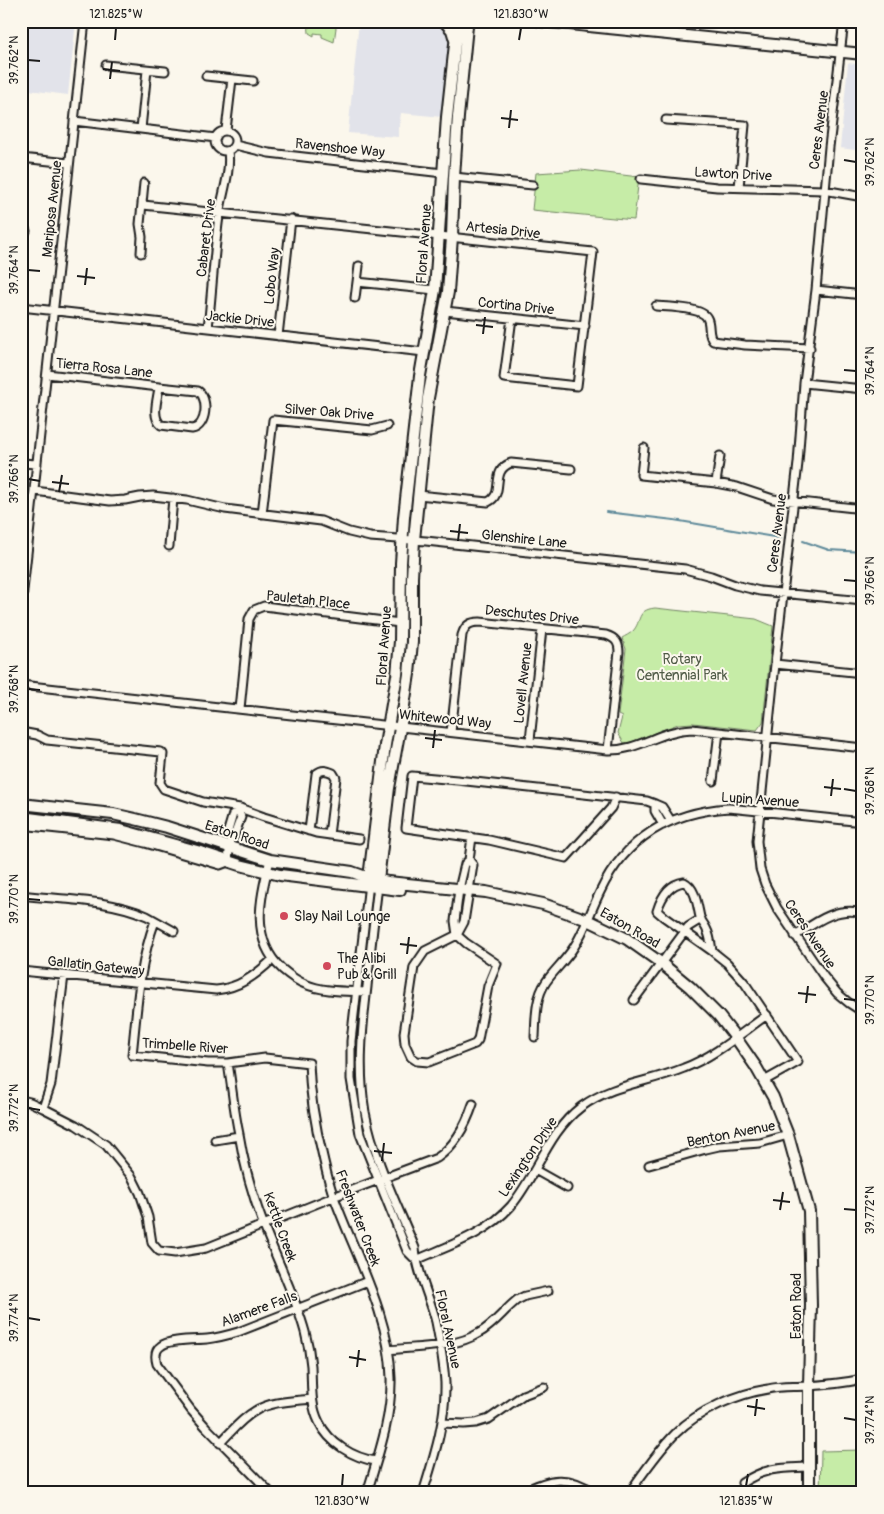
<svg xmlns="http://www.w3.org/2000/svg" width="884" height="1514" viewBox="0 0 884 1514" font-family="Pangolin,sans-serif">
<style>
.built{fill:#e2e3ea}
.green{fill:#c6eca7;stroke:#718462}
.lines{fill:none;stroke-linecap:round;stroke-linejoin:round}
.stream{stroke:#5f8a9a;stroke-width:2}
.street-casing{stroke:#1c1c1c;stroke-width:11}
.secondary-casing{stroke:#1c1c1c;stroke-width:14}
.street{stroke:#fbf7ec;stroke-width:7}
.secondary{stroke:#fbf7ec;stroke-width:10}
.ticks{fill:none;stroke:#1c1c1c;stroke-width:2}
.poi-dot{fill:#d1495b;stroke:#fbf7ec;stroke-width:2}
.labels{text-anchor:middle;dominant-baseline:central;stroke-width:4;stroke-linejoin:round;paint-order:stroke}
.street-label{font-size:14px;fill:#1c1c1c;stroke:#fbf7ec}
.park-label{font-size:14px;fill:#4f5a46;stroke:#fbf7ec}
.poi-label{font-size:14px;fill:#1c1c1c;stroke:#fbf7ec;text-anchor:start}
.neatline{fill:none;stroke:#1c1c1c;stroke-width:2}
.ticks-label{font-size:12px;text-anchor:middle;fill:#1c1c1c}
</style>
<rect width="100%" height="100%" fill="#fbf7ec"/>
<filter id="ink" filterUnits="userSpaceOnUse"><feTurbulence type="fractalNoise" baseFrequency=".02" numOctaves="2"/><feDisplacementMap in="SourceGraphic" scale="10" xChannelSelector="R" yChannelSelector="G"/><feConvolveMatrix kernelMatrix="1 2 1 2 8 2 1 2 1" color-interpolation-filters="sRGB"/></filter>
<g filter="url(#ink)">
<!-- built -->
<path class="built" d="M21,21H76L68,95L21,89Z
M359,21H420L435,23L444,26L450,33L442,117L401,113L398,137L348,133Z
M848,63L863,65V151L840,148Z"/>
<!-- green -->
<path class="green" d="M308,21H337L334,42L322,37V34L314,33V36L309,33Z
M581,170L639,177L634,220L532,210L536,173Z
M655,608L756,619L773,626L763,722L757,730L693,723L678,724L628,743H624L618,733L622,717L618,715L626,649L622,638C625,636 630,634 633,631C642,621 636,610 655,608Z
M863,1450V1493H820L821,1451Z"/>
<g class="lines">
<!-- stream -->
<path class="stream" d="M606,512L674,520L780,538
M803,541L829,550L863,552"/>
<!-- street casing -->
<g class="street-casing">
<path id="street" d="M844,21L829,147L816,290L804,383L798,463L775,664L757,841L760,869L765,884L777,908L824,977L837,993L849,1003L863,1012
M106,65L165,71
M206,76L253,81
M666,120L745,125L739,187
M74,121L216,138
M141,129L147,70
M226,130L232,79
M215 141a10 10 0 1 1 20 0a10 10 0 1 1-20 0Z
M235,145L269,153L443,173
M21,158L69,163
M454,177L533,185
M641,179L717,187L824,190L863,197
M143,205L593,252L577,386L504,378L512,318
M21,231H26
M141,253L142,237L140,224L144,183
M357,282L435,290
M816,290L863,295
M355,298L359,266
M656,306C667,307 702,307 707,318C711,325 707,334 713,341L745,345L810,348
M21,307L424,352
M445,311L585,326
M208,328C212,291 214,253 219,216C222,194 231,173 228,151
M278,336L291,219
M47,374L159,387C158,398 151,417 161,425L192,429C207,427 209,398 198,391L159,387
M804,383L863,389
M644,448L641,475L716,483L737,487L773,499L863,509
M21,463L37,464
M716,483L720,456
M35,491L110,501L125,500L140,497L153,496L187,500L225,509L321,521L349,532L370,537L426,541L685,569L711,576L735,585L760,591L863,601
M418,495L488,502C506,494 489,471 511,463L571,469
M262,514L273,420L372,430L387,426
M169,546L173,498
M21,609L85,21
M775,664L863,673
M21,685L608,750C639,751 660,730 692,729L863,748
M240,709L249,619L254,610L264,606L400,623
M21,732L37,735L47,740L161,752L163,754L160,783L164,789L203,802L240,808L239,812L241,817L234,836L230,840
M451,732L462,635C465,625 470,622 480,622L606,635C615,638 619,642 619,652L608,750
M530,740L542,629
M713,781L719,732
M616,797L611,808L566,858L489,840L406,828L412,776L457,780L647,801L655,804
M240,808L264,817L316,833L359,839
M21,825L114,835L145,843L220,865L228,862L230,840L227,834L233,814L239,812
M663,825L655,811V804L662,807L671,821
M309,831L316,774C322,769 326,770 333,773L336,778L329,835
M270,860C260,897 250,940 282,969C289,975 297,981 305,984C323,992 347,991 366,992
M469,860L473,865L464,922L457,935L455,921L459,889L465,864Z
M469,860L472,837
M684,882C696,888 697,905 700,917C701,921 704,924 706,928C710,935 711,943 712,951L664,917L657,911C661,898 669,884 684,882Z
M369,883L351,1041V1079L360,1134L407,1251L416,1260
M378,885C374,919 370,953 367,987C362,1029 358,1070 365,1112C374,1159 397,1204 415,1248C417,1273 430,1297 436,1322C440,1342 444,1363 445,1383C446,1421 434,1457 423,1493
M21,895C62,900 108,899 147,916C156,921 165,926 174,931
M155,921C139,964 137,1009 132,1055L208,1063H228L265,1058L309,1063C310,1095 315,1125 323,1157C326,1170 329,1184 334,1197C355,1255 390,1315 391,1378C392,1417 378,1456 367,1493
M457,935L466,943L497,964L488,986L478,1040L475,1044L429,1062L417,1061L411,1057L405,1044L404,1033L414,967L425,951Z
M795,936C816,922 836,906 863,913
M712,951L727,963L744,982L798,1062L764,1081
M21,971L216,990C239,988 256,975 273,959
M634,1000L688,927L701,919
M535,1037C536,1019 535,998 546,982C554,970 566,960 574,947C585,930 591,910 600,892C626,837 670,812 729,808L863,822
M228,1063C232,1087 234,1111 239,1134C244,1165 253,1197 264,1226C277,1261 295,1295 305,1332C308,1343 310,1354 311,1366C312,1385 310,1404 319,1422C329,1443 353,1458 376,1461
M21,1100L30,1102L43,1108L76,1125L106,1145L132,1177L140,1193L148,1217L152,1243L159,1251L175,1253L206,1248L333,1197L437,1158C456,1145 466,1125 473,1104
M43,1108L51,1084L64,975
M215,1140L239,1136
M649,1165L706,1149L719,1146L760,1143L788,1135
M535,1170L567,1188
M416,1260C450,1245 485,1235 511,1206C537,1175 548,1132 581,1107C614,1083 648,1083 684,1068C715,1056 740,1034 767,1015
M388,1350C415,1347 456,1348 479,1333C494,1325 504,1310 517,1300L525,1296L548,1291
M442,1423L464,1424L476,1423L489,1419L523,1395L544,1387
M220,1443C231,1432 241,1419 255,1411C271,1401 294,1401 312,1399
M742,1483C767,1467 780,1468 809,1467
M271,1493L206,1427L191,1410L157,1364C155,1357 155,1350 161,1346C169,1339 196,1340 207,1339C218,1338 228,1335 238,1332L368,1281
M521,1493C549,1478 568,1474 595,1493
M629,1493C644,1472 658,1451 676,1433C699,1410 737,1394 768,1389C780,1386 793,1387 806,1386C825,1385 844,1383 863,1379"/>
</g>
<!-- secondary casing -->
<g class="secondary-casing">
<path id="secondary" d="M444,21L452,30L455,40
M540,21L863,54
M21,804L113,814L135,819L167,827L270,860L352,872L369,878L388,882L486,892L543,904L588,920L627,939L661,963L690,987L718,1015L736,1038L756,1067L773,1097L788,1135L809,1211L811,1305L809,1386V1493
M21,817L121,830L197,851L240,865L280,875L400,890
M369,878L385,745L397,675L400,641L401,563L404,517L420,376L435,290L447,117L455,44L458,26L461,21
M378,880L389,788L403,712L409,674L412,642V578L414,540L428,398L448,292L452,237L454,177L458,117L467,26L466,21"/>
</g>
<!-- street -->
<use href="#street" class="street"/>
<!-- secondary -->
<use href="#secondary" class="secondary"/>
</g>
</g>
<!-- ticks -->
<path class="ticks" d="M115,40L116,28M519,40L521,28M28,60L40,61M103,69L120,71M110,79L112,62M501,118L518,120M509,128L511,110M844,160L856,162M28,270L40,271M77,276L95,278M85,285L87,268M476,325L493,327M483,334L485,317M844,370L856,371M28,479L40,481M52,482L69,484M59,492L62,475M450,531L468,533M458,541L460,524M844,580L856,581M28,689L40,690M425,738L442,740M433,748L435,730M824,787L841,789M844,789L856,791M831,796L833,779M28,899L40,900M400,944L417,946M407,954L409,937M798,993L816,995M844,999L856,1000M806,1003L808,986M28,1108L40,1110M374,1151L392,1153M382,1161L384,1143M773,1200L790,1202M844,1209L856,1210M780,1210L783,1192M28,1318L40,1320M349,1357L366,1360M357,1367L359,1350M747,1406L765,1409M755,1416L757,1399M844,1418L856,1420M342,1486L343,1474M746,1486L748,1474"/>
<!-- markers -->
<g class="poi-dot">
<circle cx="284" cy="916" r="5"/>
<circle cx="327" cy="966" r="5"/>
</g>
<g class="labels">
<!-- street labels -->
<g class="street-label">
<text transform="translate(819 130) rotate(-83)">Ceres Avenue</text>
<text transform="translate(340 148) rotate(6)">Ravenshoe Way</text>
<text transform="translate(733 174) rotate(3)">Lawton Drive</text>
<text transform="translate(52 209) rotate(-84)">Mariposa Avenue</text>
<text transform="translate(503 230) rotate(6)">Artesia Drive</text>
<text transform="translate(206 238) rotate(-83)">Cabaret Drive</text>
<text transform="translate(424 244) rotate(-86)">Floral Avenue</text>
<text transform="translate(272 276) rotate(-84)">Lobo Way</text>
<text transform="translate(516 306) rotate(6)">Cortina Drive</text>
<text transform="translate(240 319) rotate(6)">Jackie Drive</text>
<text transform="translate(104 368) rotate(6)">Tierra Rosa Lane</text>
<text transform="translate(329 412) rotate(4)">Silver Oak Drive</text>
<text transform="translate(777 533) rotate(-83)">Ceres Avenue</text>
<text transform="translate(524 539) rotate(6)">Glenshire Lane</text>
<text transform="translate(308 600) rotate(6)">Pauletah Place</text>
<text transform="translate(532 615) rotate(6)">Deschutes Drive</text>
<text transform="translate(384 646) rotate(-86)">Floral Avenue</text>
<text transform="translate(523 683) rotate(-84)">Lovell Avenue</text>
<text transform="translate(445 719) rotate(6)">Whitewood Way</text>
<text transform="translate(760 800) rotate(4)">Lupin Avenue</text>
<text transform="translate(237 835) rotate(18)">Eaton Road</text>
<text transform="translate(630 928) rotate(30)">Eaton Road</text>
<text transform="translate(810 934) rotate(56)">Ceres Avenue</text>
<text transform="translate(96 966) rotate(6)">Gallatin Gateway</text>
<text transform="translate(185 1046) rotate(4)">Trimbelle River</text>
<text transform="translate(731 1134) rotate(-11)">Benton Avenue</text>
<text transform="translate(528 1157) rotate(-56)">Lexington Drive</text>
<text transform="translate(358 1218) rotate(69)">Freshwater Creek</text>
<text transform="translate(280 1227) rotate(70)">Kettle Creek</text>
<text transform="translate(796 1306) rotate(-90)">Eaton Road</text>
<text transform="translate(259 1309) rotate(-20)">Alamere Falls</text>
<text transform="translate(448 1329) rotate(78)">Floral Avenue</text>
</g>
<!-- park labels -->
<g class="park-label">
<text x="682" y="659">Rotary<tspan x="682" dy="16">Centennial Park</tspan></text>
</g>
<!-- poi labels -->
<g class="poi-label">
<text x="294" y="916">Slay Nail Lounge</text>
<text x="337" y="958">The Alibi<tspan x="337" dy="16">Pub &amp; Grill</tspan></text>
</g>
</g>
<!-- margin -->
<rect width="884" height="1514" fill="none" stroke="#fbf7ec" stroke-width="55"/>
<rect x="28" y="28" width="828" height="1458" class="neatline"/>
<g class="ticks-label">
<text x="116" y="18">121.825°W</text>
<text x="521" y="18">121.830°W</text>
<text transform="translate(14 60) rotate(-90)" y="4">39.762°N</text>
<text transform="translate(870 162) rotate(-90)" y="4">39.762°N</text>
<text transform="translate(14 270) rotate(-90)" y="4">39.764°N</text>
<text transform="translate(870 371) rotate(-90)" y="4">39.764°N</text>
<text transform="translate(14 479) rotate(-90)" y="4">39.766°N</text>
<text transform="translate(870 581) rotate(-90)" y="4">39.766°N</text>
<text transform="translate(14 689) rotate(-90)" y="4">39.768°N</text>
<text transform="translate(870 791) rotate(-90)" y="4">39.768°N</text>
<text transform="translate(14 899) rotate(-90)" y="4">39.770°N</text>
<text transform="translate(870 1000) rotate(-90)" y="4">39.770°N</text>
<text transform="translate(14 1108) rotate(-90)" y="4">39.772°N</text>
<text transform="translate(870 1210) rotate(-90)" y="4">39.772°N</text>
<text transform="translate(14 1318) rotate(-90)" y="4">39.774°N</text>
<text transform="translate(870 1420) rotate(-90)" y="4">39.774°N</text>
<text x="342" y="1505">121.830°W</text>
<text x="746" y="1505">121.835°W</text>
</g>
</svg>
